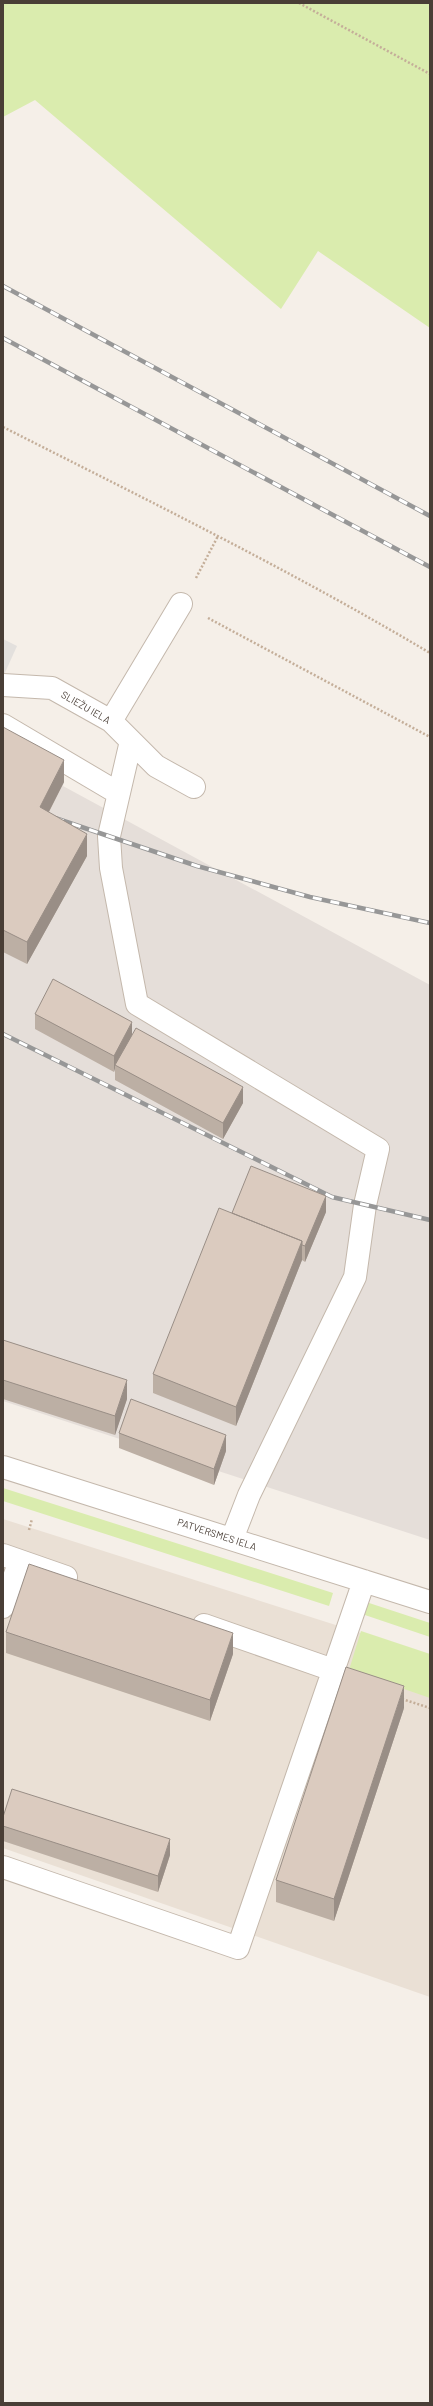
<svg xmlns="http://www.w3.org/2000/svg" width="433" height="2406" viewBox="0 0 433 2406" font-family="Barlow,sans-serif">
<style>
.residential{fill:#eae0d5}
.industrial{fill:#e5ded9}
.green{fill:#daecae}
.parking{fill:#e3e0dd}
.lines{fill:none;stroke-linecap:round;stroke-linejoin:round}
.minor-casing{stroke:#c4b8ac;stroke-width:24}
.path{stroke:#c4ae99;stroke-width:2.5;stroke-dasharray:2 2;stroke-linecap:butt}
.minor{stroke:#fff;stroke-width:22}
.rail-casing{stroke:#979797;stroke-width:4.5}
.rail{stroke:#fff;stroke-width:3;stroke-dasharray:9;stroke-linecap:butt}
.wall{fill:#bcafa4}
.shaded-wall{fill:#998e86}
.building{fill:#dbcbbf;stroke:#998e86}
.labels{text-anchor:middle;dominant-baseline:central;stroke-width:4;stroke-linejoin:round;paint-order:stroke}
.street-label{font-size:10px;fill:#493e36;stroke:#fff}
</style>
<rect width="100%" height="100%" fill="#f5efe8"/>
<!-- residential -->
<path class="residential" d="M3,1519L430,1655V1997L3,1848Z"/>
<!-- industrial -->
<path class="industrial" d="M3,750L64,782L63,786L430,985V1540L3,1401Z"/>
<!-- green -->
<path class="green" d="M3,3H430V328L318,251L281,309L35,100L3,117Z
M3,1488L333,1593L329,1606L3,1501Z
M363,1601L430,1623V1637L359,1613Z
M361,1631L430,1654V1698L349,1670Z"/>
<!-- parking -->
<path class="parking" d="M3,639L17,646L3,677Z"/>
<g class="lines">
<!-- minor casing -->
<g class="minor-casing">
<path id="minor" d="M3,685L52,688L111,721L156,766L194,787
M111,721L181,604
M3,725L118,793
M131,741L109,836L111,868L137,1004L378,1149L365,1205L355,1277L249,1495L232,1539
M3,1467L430,1602
M3,1555L66,1577
M3,1607L20,1561
M204,1625L333,1670
M3,1867L238,1948L364,1581"/>
</g>
<!-- path -->
<path class="path" d="M299,3L430,74
M3,427C147,500 292,571 430,653
M196,578L218,536
M208,618L430,737
M29,1530L32,1519
M402,1699L430,1708"/>
<!-- minor -->
<use href="#minor" class="minor"/>
<!-- rail casing -->
<g class="rail-casing">
<path id="rail" d="M3,286L430,516
M3,338L430,567
M55,818L197,866L310,897L430,923
M3,1034L332,1197L430,1220"/>
</g>
<!-- rail -->
<use href="#rail" class="rail"/>
</g>
<!-- wall -->
<path class="wall" d="M3,727L64,782L49,812L87,856L27,964L3,952Z
M35,1014L132,1035L243,1103L223,1139L115,1080V1068L114,1072L35,1029Z
M326,1212L305,1262L302,1260L236,1426L153,1393V1374L232,1213Z
M3,1340L127,1399L115,1435L3,1399Z
M119,1433L226,1451L214,1485L119,1448Z
M6,1632L233,1654L210,1721L6,1653Z
M404,1708L334,1921L276,1902V1880Z
M3,1817L170,1855L158,1892L3,1841Z"/>
<!-- shaded-wall -->
<path class="shaded-wall" d="M64,760V782L40,829V807Z
M87,834V856L27,964V942Z
M132,1022V1038L115,1065V1068L114,1072V1056Z
M243,1087V1103L223,1139V1123Z
M326,1196V1212L305,1262V1246Z
M302,1241V1260L236,1426V1407Z
M127,1380V1399L115,1435V1416Z
M226,1435V1451L214,1485V1469Z
M233,1633V1654L210,1721V1700Z
M404,1686V1708L334,1921V1899Z
M170,1839V1855L158,1892V1876Z"/>
<!-- building -->
<path class="building" d="M3,727L64,760L40,807L87,834L27,942L3,930Z
M53,979L132,1022L114,1056L35,1014Z
M136,1028L243,1087L223,1123L115,1065Z
M251,1166L326,1196L305,1246L302,1245V1241L232,1213Z
M219,1208L302,1241L236,1407L153,1374Z
M3,1340L127,1380L115,1416L3,1380Z
M131,1399L226,1435L214,1469L119,1433Z
M29,1564L233,1633L210,1700L6,1632Z
M346,1667L404,1686L334,1899L276,1880Z
M12,1789L170,1839L158,1876L3,1826V1817Z"/>
<g class="labels">
<!-- street labels -->
<g class="street-label">
<text transform="translate(86 707) rotate(30)">SLIEŽU IELA</text>
<text transform="translate(217 1534) rotate(18)">PATVERSMES IELA</text>
</g>
</g>
<!-- border -->
<rect width="433" height="2406" fill="none" stroke="#493e36" stroke-width="8"/>
</svg>
